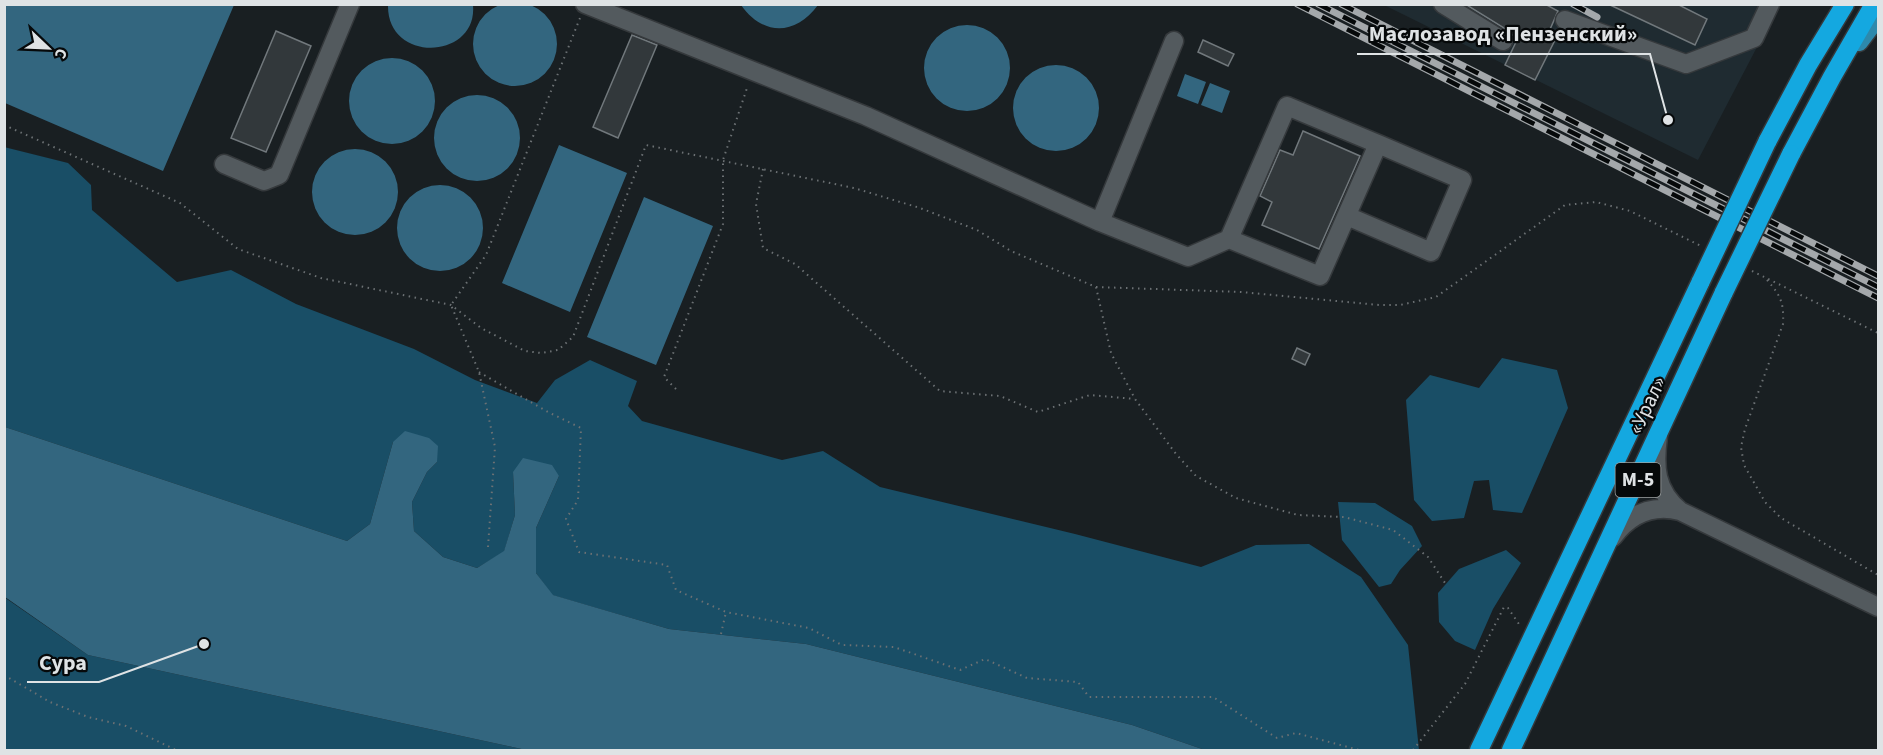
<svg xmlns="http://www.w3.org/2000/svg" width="1883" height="755" viewBox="0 0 1883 755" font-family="'Source Sans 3',sans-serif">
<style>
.built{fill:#1f2b31}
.forest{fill:#194e66}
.water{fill:#33667f}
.building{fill:#32383b;stroke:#71787c;stroke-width:1.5}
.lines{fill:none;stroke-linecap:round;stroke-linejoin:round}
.minor-casing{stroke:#35393c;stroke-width:21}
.major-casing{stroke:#35393c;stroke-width:21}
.highway-casing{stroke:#35393c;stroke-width:21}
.path{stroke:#6c7174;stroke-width:2;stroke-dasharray:1.5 4.5;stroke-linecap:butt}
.minor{stroke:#535a5e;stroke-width:18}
.major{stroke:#2d89ac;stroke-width:18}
.highway{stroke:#14a8e0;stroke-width:18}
.rail-casing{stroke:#a4a8ab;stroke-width:7}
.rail{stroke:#06090a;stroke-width:4.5;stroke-dasharray:14;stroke-linecap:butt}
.highway-bridge-casing{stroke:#35393c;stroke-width:21;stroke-linecap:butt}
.highway-bridge{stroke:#14a8e0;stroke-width:18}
.labels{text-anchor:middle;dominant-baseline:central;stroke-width:4.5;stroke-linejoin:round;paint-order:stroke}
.shield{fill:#06090a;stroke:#9ea2a3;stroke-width:1.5}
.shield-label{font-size:20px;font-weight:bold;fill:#dfe3e5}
.street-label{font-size:21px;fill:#dfe3e5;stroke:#06090a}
.leader{fill:none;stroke:#dfe3e5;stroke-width:2}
.callout-dot{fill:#dfe3e5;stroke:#06090a;stroke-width:2}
.callout-label{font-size:22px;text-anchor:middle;font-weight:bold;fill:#dfe3e5;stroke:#06090a;stroke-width:4.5;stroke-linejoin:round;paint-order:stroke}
</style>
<rect width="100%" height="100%" fill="#191f22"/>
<!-- built -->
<path class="built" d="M1384,5H1779L1698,160Z"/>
<!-- forest -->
<path class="forest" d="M4,147L68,163L91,185L92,210L177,282L231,270L296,304L414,349L475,380L537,403L555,380L590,360L637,381L628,406L642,421L782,460L823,451L880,487L1075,534L1201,567L1256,545L1309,544L1361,577L1408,645L1419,750H1205L1132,725L806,644L669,629L552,595L536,573V528L559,476L513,472L515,515L504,552L477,568L443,557L414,531L412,502L427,472L437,462L393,442L370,524L347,541L5,427Z
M1502,358L1557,370L1568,408L1522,513L1493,510L1489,480L1474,481L1464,518L1432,521L1414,500L1406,400L1430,375L1479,388Z
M1338,502L1375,503L1412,526L1422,546L1400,570L1391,584L1379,587L1342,540Z
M1506,550L1521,563L1493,609L1475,650L1455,641L1439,622L1438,593L1459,569Z
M4,597L88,655L526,750H5Z"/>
<!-- water -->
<path class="water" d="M473 44a42 42 0 1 1 84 0a42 42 0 1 1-84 0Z
M5,4L234,5L163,171L5,103Z
M388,5H473C478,60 387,64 388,5Z
M741,5H818C795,36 763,36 741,5Z
M924 68a43 43 0 1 1 86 0a43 43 0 1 1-86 0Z
M349 101a43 43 0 1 1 86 0a43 43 0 1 1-86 0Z
M1013 108a43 43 0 1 1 86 0a43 43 0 1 1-86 0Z
M1185,74L1206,82L1198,104L1177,96Z
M1210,83L1230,91L1222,113L1201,105Z
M434 138a43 43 0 1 1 86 0a43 43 0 1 1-86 0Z
M559,145L627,173L570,312L502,283Z
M312 192a43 43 0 1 1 86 0a43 43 0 1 1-86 0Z
M397 228a43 43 0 1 1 86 0a43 43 0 1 1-86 0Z
M644,197L713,226L656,365L587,337Z
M5,427L347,541L370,524L393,442L405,431L429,438L438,446L437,462L427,472L412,502L414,531L443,557L477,568L504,551L515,515L513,472L523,458L552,465L559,476L536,528V573L553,595L669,629L806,644L1132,725L1205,750H526L88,655L5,597Z"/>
<!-- building -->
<path class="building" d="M1465,4H1545L1558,11L1548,34L1556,38L1535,80L1505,65L1517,40L1509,31Z
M1608,4H1677L1707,19L1695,45Z
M276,31L311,46L266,152L231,138Z
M632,35L657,45L618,138L593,127Z
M1203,40L1234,54L1228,66L1198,52Z
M1303,131L1360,156L1319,249L1262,225L1272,202L1260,196L1280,150L1293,155Z
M1297,348L1310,354L1305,365L1292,359Z"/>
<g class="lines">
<!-- minor casing -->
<g class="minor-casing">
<path id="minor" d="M585,4L866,116L1100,222L1188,257L1229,239L1287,106L1378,144L1320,276L1229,239
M1443,4L1503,41
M1565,20L1686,64L1754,38L1770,4
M224,164L264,181L279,175L350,4
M1347,216L1431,252L1462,180L1378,144
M1100,222L1174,41
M1658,436C1654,467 1655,490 1680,511
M1613,537C1630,514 1652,504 1680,511L1878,607"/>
</g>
<!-- major casing -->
<g class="major-casing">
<path id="major" d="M1859,42L1878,17"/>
</g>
<!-- highway casing -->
<g class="highway-casing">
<path id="highway" d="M1767,142L1808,65L1845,4
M1791,154L1832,77L1874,4
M1479,750L1701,281
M1511,750L1724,292"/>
</g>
<!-- path -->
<path class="path" d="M4,125L180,203L238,249L321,278L451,305L481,328L525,351L541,353L558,350L573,337L646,145L854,188L920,208L977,230L1011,251L1096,287L1111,353L1135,399L1176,454L1196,476L1236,498L1298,515L1344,517L1393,530L1428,557L1445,583
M763,169L756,204L763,248L795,264L940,391L1000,396L1038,412L1090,395L1135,399
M1752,271L1878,333
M1767,280C1781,296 1784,303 1783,324L1745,429L1741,447L1744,465L1765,502L1781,518L1878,575
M1096,287L1241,292L1379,305H1400L1436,297L1565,205L1596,202L1630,211L1701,246
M479,372L548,412L581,428L578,500L566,519L579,552L667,565L676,590L726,612L809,628L842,645L894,647L960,670L985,659L1027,678L1078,682L1089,697H1213L1277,738L1296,733L1359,750
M676,389L664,377L723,224V160L748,85
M488,547L495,447L479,372L451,305L486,255L580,18
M721,634L726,612
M4,675L50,702L88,717L126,726L176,750
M1413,750L1465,684L1504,607L1508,608L1521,627"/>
<!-- minor -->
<use href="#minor" class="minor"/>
<!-- major -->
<use href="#major" class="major"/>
<!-- highway -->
<use href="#highway" class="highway"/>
<!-- rail casing -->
<g class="rail-casing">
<path id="rail" d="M1297,4L1878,298
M1318,4L1878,287
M1341,4L1878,276
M1573,4L1597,17"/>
</g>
<!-- rail -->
<use href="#rail" class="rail"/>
<!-- highway-bridge casing -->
<g class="highway-bridge-casing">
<path id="highway-bridge" d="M1701,281L1767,142
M1724,292L1791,154"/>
</g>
<!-- highway-bridge -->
<use href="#highway-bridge" class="highway-bridge"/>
</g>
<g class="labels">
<!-- shield labels -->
<rect class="shield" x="1615.5" y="463" width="45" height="34" rx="4.5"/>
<g class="shield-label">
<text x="1638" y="480">М-5</text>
</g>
<!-- street labels -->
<g class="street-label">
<text transform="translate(1647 405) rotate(-65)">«Урал»</text>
</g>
</g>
<!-- callouts -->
<path class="leader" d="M1668 120L1650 54H1357M204 644L99 682H27"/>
<g class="callout-dot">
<circle cx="1668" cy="120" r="6"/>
<circle cx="204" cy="644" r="6"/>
</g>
<g class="callout-label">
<text x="1503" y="41">Маслозавод «Пензенский»</text>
<text x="63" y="670">Сура</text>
</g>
<!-- border -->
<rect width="1883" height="755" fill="none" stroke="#dfe3e5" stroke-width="12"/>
<!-- north arrow -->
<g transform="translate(48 48) rotate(113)" stroke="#06090a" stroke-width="4.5" paint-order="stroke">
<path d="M0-4.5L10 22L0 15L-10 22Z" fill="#dfe3e5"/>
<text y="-9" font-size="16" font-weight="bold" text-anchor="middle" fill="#dfe3e5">С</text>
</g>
</svg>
